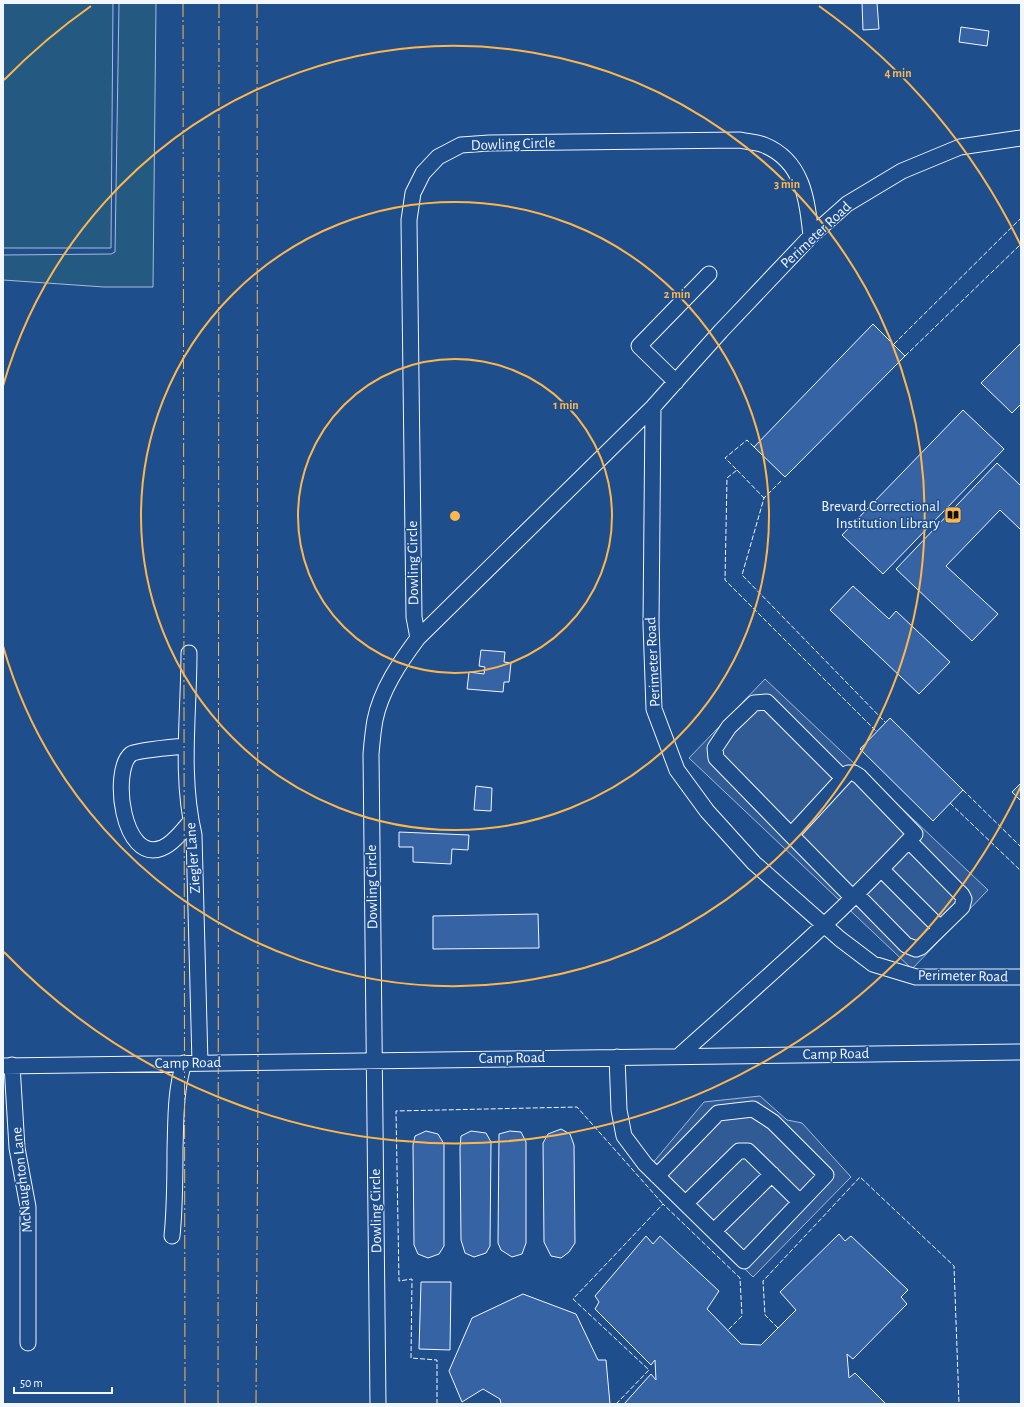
<svg xmlns="http://www.w3.org/2000/svg" width="1024" height="1407" viewBox="0 0 1024 1407" font-family="'Alegreya Sans',sans-serif">
<style>
.green{fill:#245a82;stroke:#a8bbd7}
.parking{fill:#305b95;stroke:#a8bbd7}
.building{fill:#3563a3;stroke:#f2f6ff}
.lines{fill:none;stroke-linecap:round;stroke-linejoin:round}
.minor-casing{stroke:#f2f6ff;stroke-width:17}
.minor{stroke:#1f4e8c;stroke-width:15}
.fence{stroke:#f2f6ff;stroke-width:1;stroke-dasharray:5 2;stroke-linecap:butt}
.power{stroke:#ffb74d;stroke-width:1;stroke-dasharray:14 3 2 3;stroke-linecap:butt}
.ring{fill:none;stroke:#ffb74d;stroke-width:2}
.labels{text-anchor:middle;dominant-baseline:central;stroke-width:3;stroke-linejoin:round;paint-order:stroke}
.street-label{font-size:15px;fill:#f2f6ff;stroke:#1f4e8c}
.poi-label{font-size:15px;fill:#f2f6ff;stroke:#1f4e8c;text-anchor:end}
.centre{fill:#ffb74d;stroke:#1f4e8c;stroke-width:2}
.ring-label{font-size:12px;text-anchor:middle;font-weight:bold;fill:#ffb74d;stroke:#1f4e8c;stroke-width:3;stroke-linejoin:round;paint-order:stroke}
</style>
<rect width="100%" height="100%" fill="#1f4e8c"/>
<!-- green -->
<path class="green" d="M3,3H113L111,248H3Z
M119,3H156L153,287H104L3,280V255L111,254L115,252Z"/>
<!-- parking -->
<path class="parking" d="M765,679L988,890L912,969L689,758Z
M760,1096L787,1120L802,1123L851,1177L753,1277L646,1171L704,1102Z"/>
<!-- building -->
<path class="building" d="M862,3H877L879,29L863,30Z
M961,27L989,31L987,46L959,42Z
M873,324L905,356L785,477L754,447Z
M1021,343V404L1012,413L981,383Z
M963,410L1004,449L883,574L842,535Z
M997,463L1021,486V530L1000,510L946,566L998,614L972,641L896,569Z
M853,586L889,619L896,611L950,662L919,694L830,610Z
M481,650L505,652L504,662L511,663L509,682H504L503,692L467,689L469,672L484,674L485,667L479,666Z
M890,718L963,790L933,821L860,749Z
M1021,783V801L1012,792Z
M476,786L492,788L491,811L474,810Z
M399,832L469,835L468,850L452,849L451,864L413,862V847H399Z
M538,914L539,948L433,949V916Z
M561,1129L570,1134L574,1145L575,1243L569,1252L561,1258L551,1256L544,1242L543,1143L548,1134Z
M426,1131L438,1134L444,1144V1246L439,1254L428,1258L418,1254L414,1245L413,1145L415,1136Z
M471,1131L486,1133L491,1142L490,1246L486,1253L474,1257L465,1253L461,1240L460,1148L461,1136Z
M510,1131L521,1132L526,1142V1243L522,1254L512,1257L501,1250L498,1243L499,1134Z
M839,1234L845,1241L851,1236L908,1290L901,1297L907,1304L853,1359L847,1354L849,1378L855,1373L886,1404H624L651,1374L656,1380L655,1360L651,1365L595,1309L599,1302L595,1296L646,1236L653,1244L660,1236L719,1291L707,1309L741,1344L761,1345L796,1310L780,1292Z
M421,1282H451L450,1350L419,1349Z
M523,1294L576,1314L598,1360H606L610,1404H501L500,1399L483,1389L462,1402L449,1371L472,1318Z"/>
<g class="lines">
<!-- minor casing -->
<g class="minor-casing">
<path id="minor" d="M676,382L639,346L709,274
M653,407L651,624L654,709L677,770L707,811L754,863L840,939L873,964L916,977H1021
M418,638L653,407L721,331L811,236L847,204L902,171L960,147L1021,138
M189,653C189,714 180,775 194,835L200,1063
M185,746C175,747 137,750 131,754C111,770 122,864 162,848C173,844 183,830 191,821
M791,835L716,758L715,748L729,727L754,703L767,702L843,778
M881,869L940,928
M856,894L906,945L916,949L921,947L962,907L964,899L962,895L909,841
M679,1056C727,1013 776,970 823,926C855,897 885,865 915,834L859,776L854,773H848L791,835L852,897
M617,1057L619,1110L624,1136L645,1164L744,1261L826,1175L773,1122L753,1109L718,1113L657,1176
M12,1065L17,1148L28,1207V1343
M3,1066L1021,1052
M686,1203L739,1151H748L800,1202
M714,1231L772,1174
M172,1236C175,1207 175,1178 175,1149C176,1120 175,1091 184,1063
M378,1404L371,754C372,742 373,731 375,720C381,690 400,662 418,638L414,617L409,220L413,193L423,173L438,157L461,145L489,143L740,140C748,142 757,142 764,145C803,161 807,199 811,236"/>
</g>
<!-- minor -->
<use href="#minor" class="minor"/>
<!-- fence -->
<path class="fence" d="M894,344L1021,218
M905,356L1021,244
M754,447L747,440L725,458L737,470L727,478L725,580L877,732
M737,470L764,498
M781,481L764,498L742,575L886,723
M963,790L1021,847
M950,803L1021,871
M778,1328L765,1315L763,1281L860,1177L954,1266L959,1404
M437,1404V1360L411,1358L412,1279L399,1281L396,1111L577,1107L663,1204
M616,1404L649,1370L573,1299L663,1204L740,1278L742,1316L728,1330"/>
<!-- power -->
<path class="power" d="M183,3L185,1404
M218,1404L219,3
M256,1404L258,1087L257,3"/>
</g>
<!-- distance rings -->
<g class="ring">
<circle cx="455" cy="516" r="157"/>
<circle cx="455" cy="516" r="314"/>
<path d="M3 386A470 470 0 1 1 3 646"/>
<path d="M1021 786A627 627 0 0 1 4 952M4 80A627 627 0 0 1 91 6M819 6A627 627 0 0 1 1021 246"/>
</g>
<!-- icons -->
<defs>
<g id="library-square" transform="scale(0.9)"><rect x="-9" y="-9" width="18" height="18" rx="4" fill="#ffb74d" stroke="#1f4e8c"/><path d="M-6-4Q-3-5.5-.7-3.5V5Q-3 3-6 4ZM6-4Q3-5.5 .7-3.5V5Q3 3 6 4Z" fill="#111"/></g>
</defs>
<g fill-rule="evenodd">
<use href="#library-square" x="953" y="515"/>
</g>
<g class="labels">
<!-- street labels -->
<g class="street-label">
<text transform="translate(513 144) rotate(-2)">Dowling Circle</text>
<text transform="translate(816 235) rotate(-43)">Perimeter Road</text>
<text transform="translate(413 563) rotate(-91)">Dowling Circle</text>
<text transform="translate(653 662) rotate(-93)">Perimeter Road</text>
<text transform="translate(193 858) rotate(-94)">Ziegler Lane</text>
<text transform="translate(372 887) rotate(-91)">Dowling Circle</text>
<text transform="translate(963 976) rotate(1)">Perimeter Road</text>
<text transform="translate(836 1054) rotate(-1)">Camp Road</text>
<text transform="translate(512 1058) rotate(-1)">Camp Road</text>
<text transform="translate(188 1063) rotate(-1)">Camp Road</text>
<text transform="translate(22 1180) rotate(-96)">McNaughton Lane</text>
<text transform="translate(376 1211) rotate(-91)">Dowling Circle</text>
</g>
<!-- poi labels -->
<g class="poi-label">
<text x="940" y="506">Brevard Correctional<tspan x="940" dy="17">Institution Library</tspan></text>
</g>
</g>
<circle cx="455" cy="516" r="6" class="centre"/>
<g class="ring-label">
<text x="898" y="77">4 min</text>
<text x="787" y="188">3 min</text>
<text x="677" y="298">2 min</text>
<text x="566" y="409">1 min</text>
</g>
<!-- border -->
<rect width="1024" height="1407" fill="none" stroke="#f2f6ff" stroke-width="8"/>
<!-- scale -->
<path d="M14 1387v6h98v-6" fill="none" stroke="#f2f6ff" stroke-width="2"/>
<text x="20" y="1387" font-size="12" fill="#f2f6ff" stroke="#1f4e8c" stroke-width="3" paint-order="stroke">50 m</text>
</svg>
